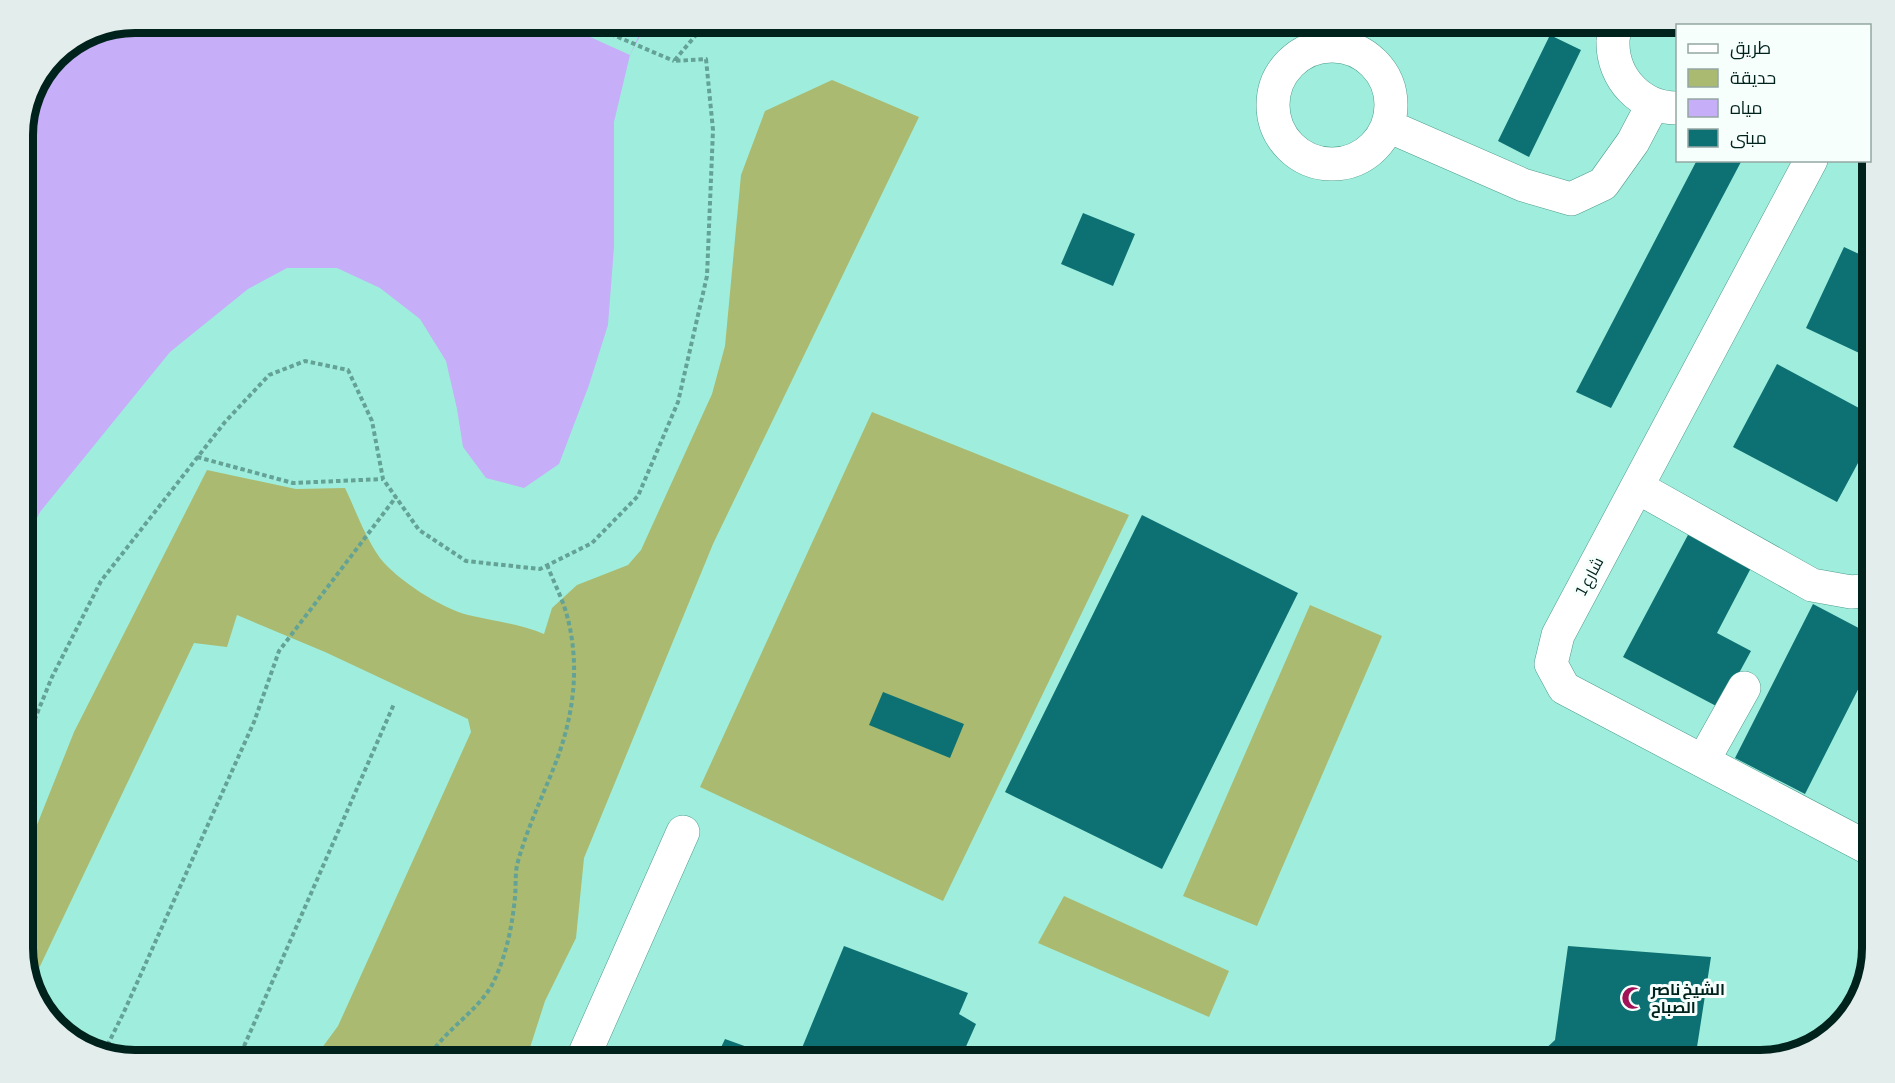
<svg xmlns="http://www.w3.org/2000/svg" width="1895" height="1083" viewBox="0 0 1895 1083" font-family="'Asap Condensed',Cairo,sans-serif">
<style>
.green{fill:#aaba70}
.water{fill:#c6aef8}
.pier{fill:#9feedd}
.building{fill:#0d7174}
.lines{fill:none;stroke-linecap:round;stroke-linejoin:round}
.minor-casing{stroke:#4d9c8c;stroke-width:34}
.path{stroke:#64a296;stroke-width:4;stroke-dasharray:4.5 3;stroke-linecap:butt}
.minor{stroke:#fff;stroke-width:33}
.labels{text-anchor:middle;dominant-baseline:central;stroke-width:6;stroke-linejoin:round;paint-order:stroke}
.street-label{font-size:16px;fill:#00221c;stroke:#f7fffd}
.poi-label{font-size:16px;font-weight:bold;fill:#00221c;stroke:#f7fffd;text-anchor:start}
.rim{fill:none;stroke:#00221c;stroke-width:8}
</style>
<rect width="100%" height="100%" fill="#9feedd"/>
<!-- green -->
<path class="green" d="M832,80L919,117L713,544L584,858L576,938L545,1001L526,1060H431L418,1058L417,1060H313L338,1026L471,732L468,719L325,652L237,615L227,647L194,643L32,983L23,955V860L74,732L207,470L296,489L345,488C356,511 365,537 380,558C397,580 441,608 468,615C494,621 519,624 544,634L552,608L577,585L628,565L641,550L712,394L725,346L741,175L765,111Z
M872,412L1129,515L943,901L700,787Z
M1310,605L1382,636L1257,926L1183,896Z
M1064,896L1229,971L1209,1017L1038,943Z"/>
<!-- water -->
<path class="water" d="M135,23H647L630,55L614,122V247L608,325L589,385L559,464L524,488L486,478L463,447L457,409L446,361L420,319L380,288L337,268H287L248,289L170,352L40,512L23,546V128L56,55L92,31Z"/>
<!-- pier -->
<path class="pier" d="M559,23H607L638,37L630,55Z"/>
<!-- building -->
<path class="building" d="M1550,35L1581,50L1529,157L1498,141Z
M1697,160H1742L1611,408L1576,392Z
M1083,213L1135,234L1113,286L1061,264Z
M1844,247L1872,260V359L1806,328Z
M1777,364L1872,415V437L1837,502L1733,447Z
M1142,515L1298,593L1162,869L1005,792Z
M1689,533L1752,566L1717,633L1751,651L1720,708L1623,657Z
M1813,604L1872,635V662L1805,794L1735,758Z
M883,692L964,724L950,758L869,725Z
M844,946L968,993L959,1014L976,1024L960,1060H797Z
M1568,946L1711,957L1695,1060H1522L1523,1050L1541,1053L1555,1040Z
M725,1039L783,1060H715Z"/>
<g class="lines">
<!-- minor casing -->
<g class="minor-casing">
<path id="minor" d="M1617,22C1616,28 1613,35 1613,41C1612,78 1641,109 1678,108
M1742,22L1743,26
M1273 105a59 59 0 1 1 118 0a59 59 0 1 1-118 0Z
M1388,126L1523,185L1571,199L1603,184L1633,142L1653,104
M1811,160L1558,635L1551,664L1564,688L1872,850
M1637,487L1812,585L1851,592L1872,590
M1703,761L1744,688
M582,1060L683,832"/>
</g>
<!-- path -->
<path class="path" d="M583,22L674,61
M197,457L293,483L383,479
M23,748L52,677L101,581L225,422L269,375L305,361L348,370L372,421L383,479L419,530L466,561L540,569L592,543L638,496L678,402L707,276L713,130L706,59L674,61L707,22
M104,1052L123,1014L254,722L279,651L396,497
M238,1060L394,704
M427,1060C443,1031 475,1014 492,985C506,957 512,928 515,897C516,887 515,876 517,865C526,831 541,800 554,767C574,717 581,664 566,612C561,596 553,580 547,565"/>
<!-- minor -->
<use href="#minor" class="minor"/>
</g>
<!-- icons -->
<defs>
<g id="mosque-bare" transform="scale(1.8)"><path d="M3.5-4.9A6 6 0 1 0 3.5 4.9A5 5 0 1 1 3.5-4.9Z" fill="#a11158" stroke="#f7fffd" stroke-width="2.5" paint-order="stroke"/></g>
</defs>
<g fill-rule="evenodd">
<use href="#mosque-bare" x="1633" y="998"/>
</g>
<g class="labels">
<!-- street labels -->
<g class="street-label">
<text transform="translate(1589 576) rotate(-62)">شارع 1</text>
</g>
<!-- poi labels -->
<g class="poi-label">
<text x="1651" y="989">الشيخ ناصر<tspan x="1651" dy="18">الصباح</tspan></text>
</g>
</g>
<!-- crop -->
<path d="M0 0H1895V1083H0ZM135 33H1760A102 102 0 0 1 1862 135V948A102 102 0 0 1 1760 1050H135A102 102 0 0 1 33 948V135A102 102 0 0 1 135 33Z" fill="#e3edeb" fill-rule="evenodd"/>
<path class="rim" d="M135 33H1760A102 102 0 0 1 1862 135V948A102 102 0 0 1 1760 1050H135A102 102 0 0 1 33 948V135A102 102 0 0 1 135 33Z"/>
<!-- legend -->
<rect x="1676" y="24" width="195" height="138" fill="#f7fffd" stroke="#94a7a3" stroke-width="1.5"/>
<rect x="1688" y="44" width="30" height="9" fill="#ffffff" stroke="#94a7a3" stroke-width="1.5"/>
<text x="1730" y="54" font-size="18" fill="#00221c">طريق</text>
<rect x="1688" y="69" width="30" height="18" fill="#aaba70" stroke="#94a7a3" stroke-width="1.5"/>
<text x="1730" y="84" font-size="18" fill="#00221c">حديقة</text>
<rect x="1688" y="99" width="30" height="18" fill="#c6aef8" stroke="#94a7a3" stroke-width="1.5"/>
<text x="1730" y="114" font-size="18" fill="#00221c">مياه</text>
<rect x="1688" y="129" width="30" height="18" fill="#0d7174" stroke="#94a7a3" stroke-width="1.5"/>
<text x="1730" y="144" font-size="18" fill="#00221c">مبنى</text>
</svg>
